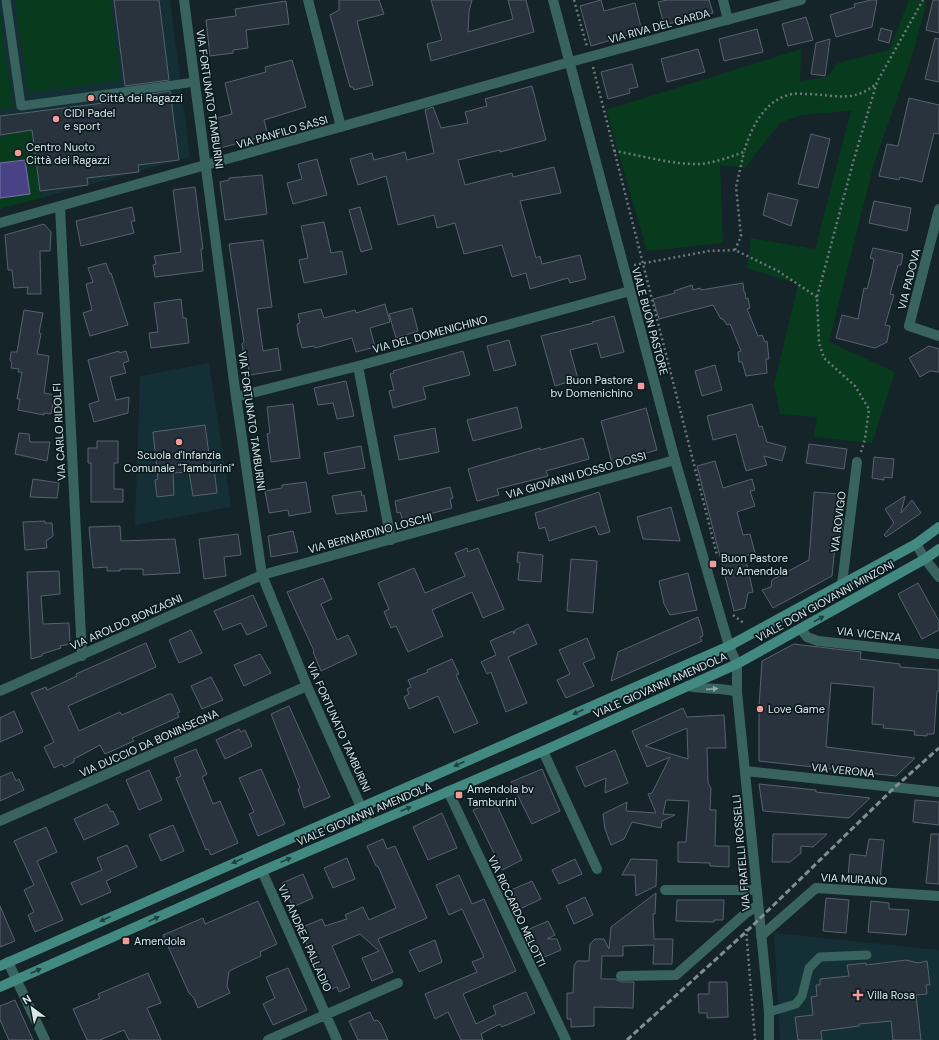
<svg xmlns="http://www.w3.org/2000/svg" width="939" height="1040" viewBox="0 0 939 1040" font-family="'DM Sans',sans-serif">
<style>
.built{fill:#152f36}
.green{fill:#083a1e}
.water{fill:#494385;stroke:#7574a3}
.building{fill:#29333e;stroke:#57626f;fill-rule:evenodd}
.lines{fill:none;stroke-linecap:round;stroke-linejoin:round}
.path{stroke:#6b797d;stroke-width:2.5;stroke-dasharray:2 3;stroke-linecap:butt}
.service{stroke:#39635e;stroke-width:9}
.minor{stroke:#39635e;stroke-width:10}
.tertiary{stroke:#39635e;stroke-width:10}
.secondary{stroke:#428981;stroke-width:10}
.rail{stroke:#818f92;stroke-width:3;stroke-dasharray:6 3;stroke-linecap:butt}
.oneway{fill:#1e4242}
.oneway2{fill:#92abaa}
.poi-dot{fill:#f59b97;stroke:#0a1b20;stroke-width:1.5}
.labels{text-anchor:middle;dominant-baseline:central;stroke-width:3.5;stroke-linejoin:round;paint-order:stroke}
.street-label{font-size:11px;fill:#dbe6e9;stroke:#0a1b20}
.poi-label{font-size:11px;fill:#dbe6e9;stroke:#0a1b20;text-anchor:start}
</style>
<rect width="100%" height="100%" fill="#142429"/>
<!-- built -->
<path class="built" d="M0,0H170L190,157L41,198L29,112L0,116Z
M209,363L231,507L135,525L140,376Z
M774,933L939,950V1040H780Z"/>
<!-- green -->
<path class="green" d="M15,0H110L121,80L28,93Z
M909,0L927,1L913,53L874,164L829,342L895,372L872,443L814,437L817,417L780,414L774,385L798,284L747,268L751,238L815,249L851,111L801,115L780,123L745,168L720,165L723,243L647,251L606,110L801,49L800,81L827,77L838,63L889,50Z
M0,11L13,108L0,109Z
M29,112L41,198L0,209V116Z"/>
<!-- water -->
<path class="water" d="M25,160L30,194L0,198V163Z"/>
<!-- building -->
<path class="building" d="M114,0H159L169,80L125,86Z
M339,0H379L384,14L357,21L373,85L354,90L353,87H350L330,15L339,10Z
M431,0H472L469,11L468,32L513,19L508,0H526L534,32L431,61L427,44L442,40Z
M601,0L604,11L635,3L642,31L591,46L580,6Z
M667,0H709L713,13L664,25L658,2Z
M871,0H877L872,27L836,37L830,15L855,7L854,4Z
M933,0H939V33L926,30Z
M286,1L289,24L246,30L248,48L233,50V53L210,56L206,20L236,16L235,9Z
M806,17L813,40L788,46L782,24Z
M881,28L892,31L889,43L878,40Z
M757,29L763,52L724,61L719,39Z
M935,38L939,39V82L925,79Z
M830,39L825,76L811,74L816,43Z
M698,49L705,72L667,82L661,59Z
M292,60L306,107L264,120L268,135L217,149L213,119L232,114L225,83L266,72L265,67Z
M632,64L638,87L629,89L630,93L608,99L601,72Z
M532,86L546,140L500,152V150L458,160L465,185L512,173L513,177L554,167L561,193L520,201L536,258L540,256L542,264L580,255L586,279L570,283L568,278L530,289L526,273L512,277L502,245L464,254L455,223L437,228L434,215L398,225L386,176L358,185L350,159L372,153L374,160L405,152L407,160L434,153L425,110L433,107L441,128L468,123L465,112L487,106L485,99Z
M170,91L179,160L138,165L139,172L87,178L88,185L40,191L32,130L0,135V116L127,100L126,98Z
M909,98L939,105V134L934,133L922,182L900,177L899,180L879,176L887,144L898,146Z
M811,134L830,139L818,188L798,184Z
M317,159L327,195L293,204L287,183L302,179L298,164Z
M262,175L267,214L225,220L220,182L229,180V178Z
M195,187L203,249H201L203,271L155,277L153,265L156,264L154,256L181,252L173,190Z
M768,193L798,200L791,226L763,215Z
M874,201L911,208L907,231L869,223Z
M132,207L135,221H131L134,233L81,246L76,221Z
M360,207L372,249L361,252L349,210Z
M324,222L331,253L342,251L347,274L304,283L299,260L308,258L301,226Z
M44,224L51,232L50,251H40L41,294H27L28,287L14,288L12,270H8L5,235Z
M263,240L272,307L257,309L263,351L278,348L281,370L250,375L248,366H245L242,344L244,342L229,244Z
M873,248L903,254L901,265H898L890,294L894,295L885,325L890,326L887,342L875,348L836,338L842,315L858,319L864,288L867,289L871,274L874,259L870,258Z
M106,263L110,274L111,273L128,325L90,336L83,313L92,310L86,284L93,282L88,268Z
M743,283L744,292H745L746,299L748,298L750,308L747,309L758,336L762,335L765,342L767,341L769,359H766L767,373L746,376L742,362H739L738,352L741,351L730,324L727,325L723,319H721L713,305L659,319L653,299L675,293L674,291L692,285L693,290L700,288L701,290Z
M181,299L183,318H186L189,343L151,348L149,333L158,332L154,303Z
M385,304L390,322L370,328L375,347L356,352L352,338L315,348L314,346L302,348L298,333L297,324L300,323L298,314L321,309L324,318L355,310L356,313Z
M412,308L418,331L396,338L389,314Z
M24,310L43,313L39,333L41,334L37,354L49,356L44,393L55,395L51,414L44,413V415L18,410L20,399H17L22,372H18L19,369L11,368L12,363L10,360L11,352H17Z
M614,316L624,352L601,358L597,343L570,350L578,379L555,386L541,336L593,323L592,322Z
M509,340L516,365L494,371L487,346Z
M929,346L939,349V372L930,371L920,377L909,358Z
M119,351V353L126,351L129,361L123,363L126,373L110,377L116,400L129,397L128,413L94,422L89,404L99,401L88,360Z
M463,351L470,375L423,387L426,399L393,408L389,391L394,390L390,374L394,373L393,371Z
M715,365L722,390L702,396L695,371Z
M346,381L354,416L337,419L333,403L318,405L314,388Z
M293,404L300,458L271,462L267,434L270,433L267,407Z
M752,404L759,427L762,426L767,442L786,447L782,461L764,456L767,465L746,471L736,434L713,440L707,416Z
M517,407L522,428L473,441L467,420Z
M646,408L657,450L612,463L601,421Z
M205,425L211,469L214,468L217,493L193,496L189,472L173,473L174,495L157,497L155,480L158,479L153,432Z
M435,428L439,452L399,460L394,436Z
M19,433L29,434L30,442H50L47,461L15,454Z
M583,438L589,459L546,471L548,476L497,489L499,495L477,501L468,469L540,448V450Z
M97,441H118V463H114V489H123V502H91V463H88V448H97Z
M809,444L847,449L844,469L806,463Z
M361,446L365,468L328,474L324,453Z
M874,457L894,459L892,478L884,477V480L872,478Z
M715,461L723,488L752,479L755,490L750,491L755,506L737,512L743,535L750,534L755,553L745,556L753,592L748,593L745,608L734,611L697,466Z
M33,479L59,483L57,498L30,497Z
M306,482L311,512L289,516L288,510L269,513L265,491L282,488V485Z
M450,487L453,498L450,499L452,508L403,521L400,512L397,513L395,501Z
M361,491L362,496L364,495L367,511L336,514L332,496Z
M599,492L610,532L599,535L595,526L549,541L545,527L539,529L535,513Z
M814,492L839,494L836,518L844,519L842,533L836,537L832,576L773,608L762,590L771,587L772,580L809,560Z
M905,496L901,513L912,500L921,513L886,537L884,535L894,523L885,509Z
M671,507L680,541L643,539L637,517Z
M45,521V523H52L53,536L46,541L47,548L25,550L23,522Z
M120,526L121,541L175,539L180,573L143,575V569H120V571H107V567L93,568L89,527Z
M293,531L298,552L271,557L268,536Z
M238,534L241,555L224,557L226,576L204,579L199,539Z
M467,548L468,552L478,548L504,609L483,618L472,592L432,610L443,636L408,652L396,626L391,628L384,612L389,609L378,583L414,568L425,593L465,576L455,553Z
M518,552L543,555L541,582L518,580L520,563L517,562Z
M571,559L597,561L593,613L567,611Z
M59,571L60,594L41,596L43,624L69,623L70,644L60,646L61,648L42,654V656L31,659L27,572Z
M688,573L697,610L670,615L664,604L659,581Z
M323,578L332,599L321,604L337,640L348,635L357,654L321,671L313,652L314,651L287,592Z
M918,583L939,621V630L922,639L898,594Z
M253,595L267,626L247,635L241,623L223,630L214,611Z
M698,617L702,630L703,636L700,637L702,641L611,681L618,652Z
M528,624L537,644L508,657L527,703L506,712L491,672L487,674L481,662L496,655L490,641L513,631L514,634L515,630Z
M191,630L202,653L179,663L169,640Z
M587,638L595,658L583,663L594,686L566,698L557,680L570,674L559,650Z
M146,643L156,667L68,706L79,731L120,712L122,715L169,694H172L180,712L177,713L179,717L132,738L134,741L105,754L100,745L74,759V762L64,767L62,764L54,768L44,747L54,742L31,693L46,687L47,690L77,676L76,674Z
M794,644L861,652L860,659L900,664V667L939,670V691H937L934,734H927V736L914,735L915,731L883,728L884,725L872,724L874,687L831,683L826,747L915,758L896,776L759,761V707L762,661Z
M260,654L271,673L244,686L234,665Z
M452,659L459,674L456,675L478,723L454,733L438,696L409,709L404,697L409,694L407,689L411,687L408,680L428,672L427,670Z
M211,677L223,700L202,709L191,686Z
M289,706L330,797L304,808L298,789L300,788L271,714Z
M683,708L687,717L724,715L726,748H707L708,783L711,788L710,810H716L715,846H729V867L710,866V863L678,862V842H686L689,801L666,800L663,814L675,815L662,821L661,828L632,822L624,839L611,845L605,829L603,814L627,802L626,811L656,813L648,794L652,793L670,757L647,767L632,731ZM687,728L688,759L645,746Z
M14,711L23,732L0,742V718Z
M239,729L241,732L245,730L252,746L225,759L216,740Z
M196,749L207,774L202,777L213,804L220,801L238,843L211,855L208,849L206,850L176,778L181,776L174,758Z
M615,750L628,783L605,793L606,778L585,787L576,767Z
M261,769L285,824L258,836L249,814L254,812L239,778Z
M542,769L560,811L532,824L511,782Z
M149,770L162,800L139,810L126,780Z
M12,772L16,781L19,779L24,790L0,801V777Z
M759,784L816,790V792L870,798L849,818L763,811Z
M915,800L939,802V825L913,822Z
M495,801L522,860L502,870L473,810Z
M107,804L111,812L113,811L119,824L84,840L74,819Z
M442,813L457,848L428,860L413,827Z
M173,825L184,851L161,861L149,835Z
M46,827L57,852L37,861L63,920L35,932L28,915L34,912L24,890L34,885L14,841Z
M773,834H827L813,847L801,846V853L790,862H772Z
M931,834H939V884L926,883Z
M383,839L387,849L395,846L427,918L378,939L393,972L372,981L362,958L379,951L360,934L332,946L350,987L339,992L337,987L327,991L300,928L322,919L325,926L347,919L345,915L363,907L369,920L396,908L378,866H376L367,846Z
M869,839L884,840L880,880L848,876L850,854L866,856Z
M127,845L137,867L106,881L111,892L81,905L71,883L102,870L97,858Z
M347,858L355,879L333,888L324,868Z
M575,859L582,874L559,884L552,870Z
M631,859L657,860L656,886L636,896L635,875H622Z
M303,874L313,898L293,907L282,883Z
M459,875L472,904L484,899L516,971L463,994L476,1024L496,1014L493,1006L526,992L535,1013L502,1027L500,1024L481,1034L483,1040H461L448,1012L435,1019L425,994L477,972L472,962L484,957L462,909L449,915L436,885Z
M532,881L541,899L520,909L511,890Z
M656,893L655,914H653L654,939H673L672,964H653L654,945L623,946V956H602L601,979H615L621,982H634L633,1008L594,1007V1026L571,1027V1019H567V993H573L574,966L577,961H589L590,944L595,939H604L609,949L611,927Z
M585,897L593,915L574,924L566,906Z
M826,898L849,900L846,933L823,931Z
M677,900H724L723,920H714V922L676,921Z
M258,901L277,944L260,952L261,956L229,971L227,986L230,993L198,1008L194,998L189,993L163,935L203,918L205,924Z
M871,901L889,903V909L909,910L906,935L868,932Z
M0,906L15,941L0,947Z
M548,921L555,935L547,939H557L561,950L540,959L527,930Z
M435,940L442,962L419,972L409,951Z
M906,960L918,963L927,961L930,985H926L927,994L916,995L921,1040H893L891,1021L859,1024V1026L821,1031L822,1040H798L795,1017L813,1015L811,997L817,996L816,985H820V979L849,976L847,965L866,963V965Z
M288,968L307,1010L273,1025L263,1004L275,998L266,977Z
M148,973L161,1003L147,1008L161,1040H129L124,1030L100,1040H87L73,1009L100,998L98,994Z
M709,982H727L728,1017L707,1018V1013H699L698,994H709Z
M15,1000L33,1040H9L0,1020V1006Z
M370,1012L374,1021L377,1020L381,1024L388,1040H358L349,1021Z"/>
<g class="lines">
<!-- path -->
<path class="path" d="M574,0L587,47
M593,67L717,555
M614,151C640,155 673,165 699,164C715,163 729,157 744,152C751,128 764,100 792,94C797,93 803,94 808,94C835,95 855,103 877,83
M735,250L741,236L736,187L744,152
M634,265L709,251L735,250L778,271L817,297
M861,452L865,439L869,409L855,386L824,358L819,343L817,297L854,159L877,82L923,0
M733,615L745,624
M746,929L755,1040"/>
<!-- service -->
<path class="service" d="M6,0L21,106L195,82
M769,1012L796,1004L802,996L809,968L820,957L867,955"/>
<!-- minor -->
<path class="minor" d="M184,0L236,397L262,575L307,686L369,825
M308,0L341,127
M723,0L728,20
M570,62L801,0
M60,207L82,656
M939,209L909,326L939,336
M358,366L391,540
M236,397L358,366L630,291
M925,559L939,577
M842,584L857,462
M801,629L807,637L818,641L939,654
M729,646L737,664
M688,686C705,690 721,687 737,692
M0,691L262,575L675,460
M543,751L597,869
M745,771L939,792
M448,791L566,1040
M0,821L307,686
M262,871L337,1040
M665,890H757
M761,936L816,888L939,896
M8,962L45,1040
M621,976L676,975L746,913L757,906
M268,1040L398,983"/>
<!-- tertiary -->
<path class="tertiary" d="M553,0L675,460L729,646
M0,223L570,62
M916,544L925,559
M737,664V692L769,1012V1040"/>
<!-- secondary -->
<path class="secondary" d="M0,966L729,646L916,544L939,527
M0,987L262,871L543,751L737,664L925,559L939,549"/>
<!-- rail -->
<path class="rail" d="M627,1040L747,931L895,787L939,748"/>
</g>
<!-- one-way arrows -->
<defs><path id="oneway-solid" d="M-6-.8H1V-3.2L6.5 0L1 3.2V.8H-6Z"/></defs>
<g class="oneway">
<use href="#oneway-solid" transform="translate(819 619) rotate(-29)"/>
<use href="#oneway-solid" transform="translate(578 712) rotate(156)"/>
<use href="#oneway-solid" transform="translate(459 764) rotate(156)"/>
<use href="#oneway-solid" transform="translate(406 809) rotate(-23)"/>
<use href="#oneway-solid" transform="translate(286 860) rotate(-23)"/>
<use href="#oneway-solid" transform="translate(237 861) rotate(156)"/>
<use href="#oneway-solid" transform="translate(105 919) rotate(156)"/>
<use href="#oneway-solid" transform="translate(154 919) rotate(-24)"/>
<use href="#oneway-solid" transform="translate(36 971) rotate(-24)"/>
</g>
<use class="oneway2" href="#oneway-solid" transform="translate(712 689) rotate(-4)"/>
<!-- markers -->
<g class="poi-dot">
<circle cx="91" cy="98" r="4"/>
<circle cx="56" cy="119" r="4"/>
<circle cx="18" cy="153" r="4"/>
<rect x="637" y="382" width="8" height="8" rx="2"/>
<circle cx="179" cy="442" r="4"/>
<rect x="709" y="560" width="8" height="8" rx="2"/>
<circle cx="760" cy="709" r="4"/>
<rect x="455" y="791" width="8" height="8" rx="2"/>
<rect x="122" y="937" width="8" height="8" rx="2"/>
<path d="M856 989h4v4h4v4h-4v4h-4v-4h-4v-4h4z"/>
</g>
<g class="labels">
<!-- street labels -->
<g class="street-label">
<text transform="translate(659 26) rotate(-15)">VIA RIVA DEL GARDA</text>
<text transform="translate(210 99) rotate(82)">VIA FORTUNATO TAMBURINI</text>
<text transform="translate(282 132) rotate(-16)">VIA PANFILO SASSI</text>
<text transform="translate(909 279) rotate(-76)">VIA PADOVA</text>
<text transform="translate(650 321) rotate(75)">VIALE BUON PASTORE</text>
<text transform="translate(430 334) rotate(-15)">VIA DEL DOMENICHINO</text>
<text transform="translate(252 421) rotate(82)">VIA FORTUNATO TAMBURINI</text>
<text transform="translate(59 432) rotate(-93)">VIA CARLO RIDOLFI</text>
<text transform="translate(576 475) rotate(-16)">VIA GIOVANNI DOSSO DOSSI</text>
<text transform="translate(838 522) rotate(-83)">VIA ROVIGO</text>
<text transform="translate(370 533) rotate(-15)">VIA BERNARDINO LOSCHI</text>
<text transform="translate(825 601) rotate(-29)">VIALE DON GIOVANNI MINZONI</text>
<text transform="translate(126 622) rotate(-24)">VIA AROLDO BONZAGNI</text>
<text transform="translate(869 634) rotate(6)">VIA VICENZA</text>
<text transform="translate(660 685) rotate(-24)">VIALE GIOVANNI AMENDOLA</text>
<text transform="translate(339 727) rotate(66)">VIA FORTUNATO TAMBURINI</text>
<text transform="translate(149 743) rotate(-24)">VIA DUCCIO DA BONINSEGNA</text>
<text transform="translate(843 770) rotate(6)">VIA VERONA</text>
<text transform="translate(364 814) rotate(-23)">VIALE GIOVANNI AMENDOLA</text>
<text transform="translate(741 853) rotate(-95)">VIA FRATELLI ROSSELLI</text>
<text transform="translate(854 879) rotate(3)">VIA MURANO</text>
<text transform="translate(517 911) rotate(65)">VIA RICCARDO MELOTTI</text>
<text transform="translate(305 938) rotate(66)">VIA ANDREA PALLADIO</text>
</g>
<!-- poi labels -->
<g class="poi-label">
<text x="99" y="98">Città dei Ragazzi</text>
<text x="64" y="113">CIDI Padel<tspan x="64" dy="13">e sport</tspan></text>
<text x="26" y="147">Centro Nuoto<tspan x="26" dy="13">Città dei Ragazzi</tspan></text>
<text x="633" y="380" text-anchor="end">Buon Pastore<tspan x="633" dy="13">bv Domenichino</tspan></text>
<text x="179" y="455" text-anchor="middle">Scuola d'Infanzia<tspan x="179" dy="13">Comunale "Tamburini"</tspan></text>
<text x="721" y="558">Buon Pastore<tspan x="721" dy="13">bv Amendola</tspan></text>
<text x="768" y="709">Love Game</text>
<text x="467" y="789">Amendola bv<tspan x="467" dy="13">Tamburini</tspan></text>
<text x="134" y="941">Amendola</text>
<text x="867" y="995">Villa Rosa</text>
</g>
</g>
<!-- north arrow -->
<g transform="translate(32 1008) rotate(328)" stroke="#0a1b20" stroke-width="3" paint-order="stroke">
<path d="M0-3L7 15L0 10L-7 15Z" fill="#dbe6e9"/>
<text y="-6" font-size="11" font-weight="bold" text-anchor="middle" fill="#dbe6e9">N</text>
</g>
</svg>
